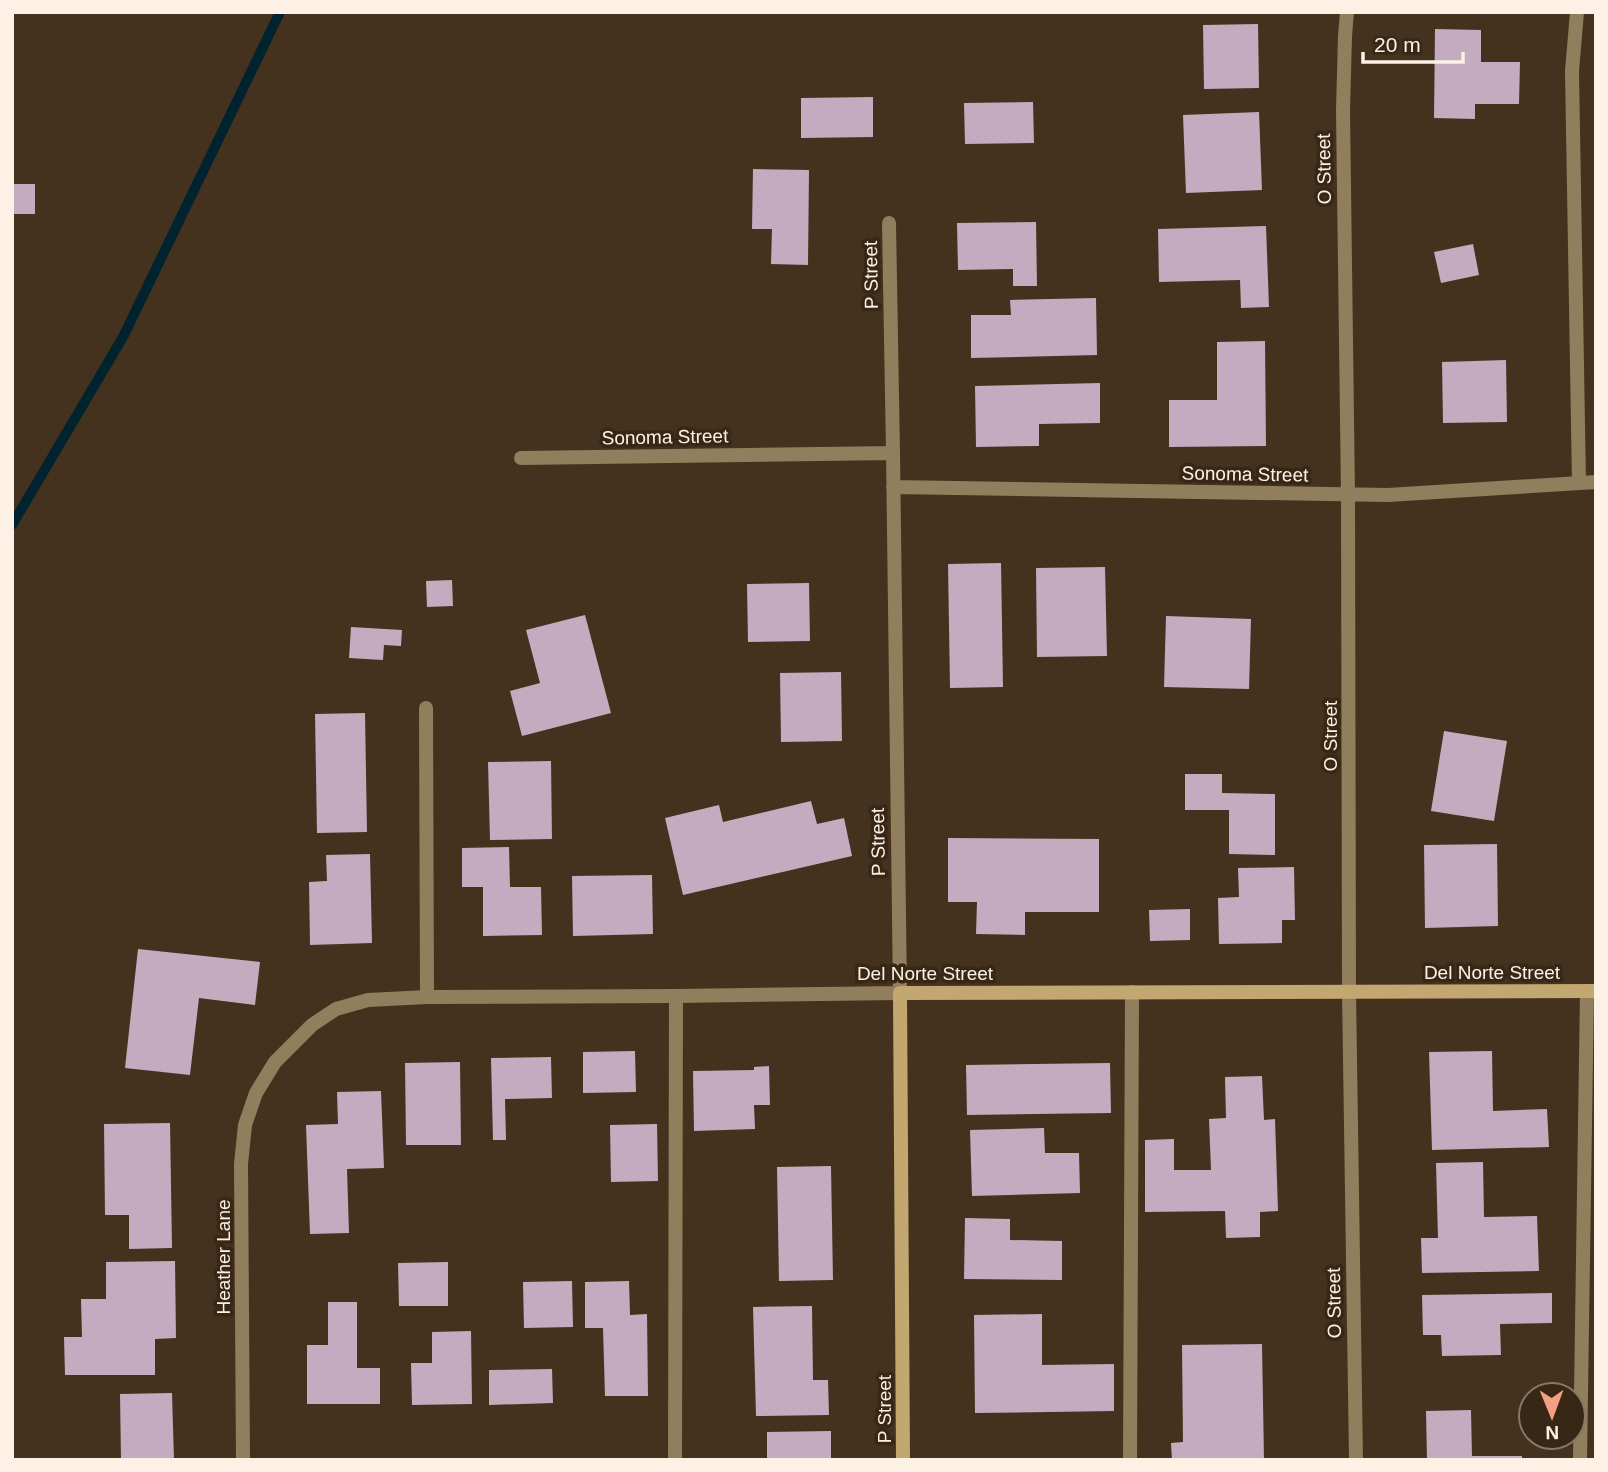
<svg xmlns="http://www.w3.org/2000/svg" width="1608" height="1472" viewBox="0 0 1608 1472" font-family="Helvetica,sans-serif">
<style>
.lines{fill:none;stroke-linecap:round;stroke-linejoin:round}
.stream{stroke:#012330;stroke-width:10}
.building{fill:#c5abbf}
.lane{stroke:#907e5c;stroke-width:14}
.street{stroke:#907e5c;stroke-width:14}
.secondary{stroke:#c3a770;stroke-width:14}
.labels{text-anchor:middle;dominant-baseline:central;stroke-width:7;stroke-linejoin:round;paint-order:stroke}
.street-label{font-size:19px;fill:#fdf1e6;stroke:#392715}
</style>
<rect width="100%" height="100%" fill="#44321f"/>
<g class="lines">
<!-- stream -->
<path class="stream" d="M12,525L123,337L280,12"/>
</g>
<!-- building -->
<path class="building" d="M1258,24L1259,88L1204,89L1203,25Z
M1435,29L1481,30V62H1520L1519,104H1475V119L1434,118Z
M873,97V137L801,138V98Z
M1033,102L1034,143L965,144L964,103Z
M1259,112L1262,190L1186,193L1183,115Z
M753,169L809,170L808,265L771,264L772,229H752Z
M12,184H35V214H12Z
M1036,222L1037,286H1013V269L958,270L957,223Z
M1266,226L1269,307L1241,308L1240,280L1159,282L1158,229Z
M1473,244L1479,275L1441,283L1434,252Z
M1096,298L1097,355L971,358V315H1011L1010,300Z
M1265,341L1266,446L1169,447V400H1217V342Z
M1506,360L1507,422L1443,423L1442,362Z
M1100,383V423L1039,424V446L976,447L975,386Z
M1001,563L1003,687L950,688L948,564Z
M1105,567L1107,656L1037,657L1036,568Z
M452,580L453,606L427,607L426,581Z
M809,583L810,641L748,642L747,584Z
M585,615L611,713L522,736L510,691L540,683L526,630Z
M1166,616L1251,619L1249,689L1164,687Z
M351,627L402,630L401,646L384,645L383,660L349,658Z
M841,672L842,741L781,742L780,673Z
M365,713L367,832L317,833L315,714Z
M1444,731L1507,741L1494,821L1431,811Z
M551,761L552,839L490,840L488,762Z
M1185,774H1222V793L1275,794V855L1229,854V810H1185Z
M811,801L817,824L844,818L852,856L683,895L665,818L719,805L723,822Z
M948,838L1099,839V912H1025V935L976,934L977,902H948Z
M1497,844L1498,926L1425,928L1424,845Z
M509,847L510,887H541L542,935L483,936V887H462V848Z
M370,854L372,943L310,945L309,882L327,881L326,855Z
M1294,867L1295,920H1282V943L1219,944L1218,898L1239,897L1238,868Z
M652,875L653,934L573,936L572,876Z
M1190,909V940L1150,941L1149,910Z
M138,949L260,962L255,1005L199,998L190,1075L125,1068Z
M635,1051L636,1092L583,1093V1052Z
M1492,1051L1493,1111L1547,1109L1549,1147L1432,1150L1429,1052Z
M551,1057L552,1098L505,1099L506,1140H493L491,1058Z
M460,1062L461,1145H406L405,1063Z
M1110,1063L1111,1113L967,1115L966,1065Z
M769,1066L770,1105H754L755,1129L694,1131L693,1071L754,1070V1067Z
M1262,1076L1264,1120L1275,1119L1278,1211L1260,1212V1237L1226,1238L1225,1211L1145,1212V1140L1174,1139V1170H1211L1209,1119L1226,1118L1225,1077Z
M381,1091L384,1168L347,1169L349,1233L310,1234L306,1125L338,1124L337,1092Z
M170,1123L172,1248L129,1249V1215H105L104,1124Z
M657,1124L658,1181L611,1182L610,1125Z
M1044,1128L1045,1153H1079L1080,1193L972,1196L970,1130Z
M1483,1162L1484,1217L1537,1216L1539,1271L1422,1273L1421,1238H1438L1436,1163Z
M831,1166L833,1280L779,1281L777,1167Z
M965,1218L1010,1219V1240L1062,1241V1280L964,1279Z
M175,1261L176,1338L155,1339V1375H65L64,1337H82L81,1299H106V1262Z
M448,1262V1306H399L398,1263Z
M572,1281L573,1327L524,1328L523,1282Z
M629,1281L630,1315L647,1314L648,1396H605L603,1328H585V1282Z
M1552,1293V1323L1500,1324L1501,1355L1442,1356L1441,1335H1423L1422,1295Z
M328,1302H357V1368H380V1404H307V1345H328Z
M812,1306L813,1380H828L829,1415L756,1416L753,1307Z
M1042,1314V1365L1114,1364V1411L975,1413L974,1315Z
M471,1331L472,1404L412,1405L411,1363H432V1332Z
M1262,1344L1264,1460H1172L1171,1443L1183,1442L1182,1345Z
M552,1369L553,1403L489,1405V1370Z
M172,1393L174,1460H121L120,1394Z
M1471,1410L1472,1456H1522V1460H1427L1426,1411Z
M831,1431V1460H767V1432Z"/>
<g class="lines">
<!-- lane -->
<path class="lane" d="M1577,12L1572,71L1579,483
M675,1460L676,996
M1130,1460L1132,992
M1580,1460L1587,991"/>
<!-- street -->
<path class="street" d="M1347,12L1345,36L1343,110L1348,495L1349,992L1356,1460
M521,458L893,453
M893,487L1388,495L1596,482
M426,708L427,997
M243,1460L241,1164L245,1125L256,1093L275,1062L312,1025L336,1009L368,1000L427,997L676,996L900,993L893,453L889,223"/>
<!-- secondary -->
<path class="secondary" d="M903,1460L900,993L1596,991"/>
</g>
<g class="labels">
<!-- street labels -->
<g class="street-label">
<text transform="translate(1324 169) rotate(-91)">O Street</text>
<text transform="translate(871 275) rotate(-91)">P Street</text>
<text transform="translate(665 437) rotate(-1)">Sonoma Street</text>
<text transform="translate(1245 474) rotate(1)">Sonoma Street</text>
<text transform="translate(1330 736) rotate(-90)">O Street</text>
<text transform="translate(878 842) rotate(-91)">P Street</text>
<text x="1492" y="972">Del Norte Street</text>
<text x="925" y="973">Del Norte Street</text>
<text transform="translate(223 1257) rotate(-90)">Heather Lane</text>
<text transform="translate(1334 1303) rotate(-91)">O Street</text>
<text transform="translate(884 1409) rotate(-90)">P Street</text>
</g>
</g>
<!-- border -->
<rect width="1608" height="1472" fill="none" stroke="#fdf1e6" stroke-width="28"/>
<!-- north arrow -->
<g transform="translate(1552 1416) rotate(179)"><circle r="33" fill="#392715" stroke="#877869" stroke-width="2"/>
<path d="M0-5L12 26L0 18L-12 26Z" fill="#f39f85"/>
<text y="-10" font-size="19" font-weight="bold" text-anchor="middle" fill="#fdf1e6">N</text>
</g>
<!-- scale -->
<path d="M1363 52v10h100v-10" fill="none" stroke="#fdf1e6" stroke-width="3.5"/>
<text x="1374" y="52" font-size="21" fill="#fdf1e6" stroke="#392715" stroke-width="5" paint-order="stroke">20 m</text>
</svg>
